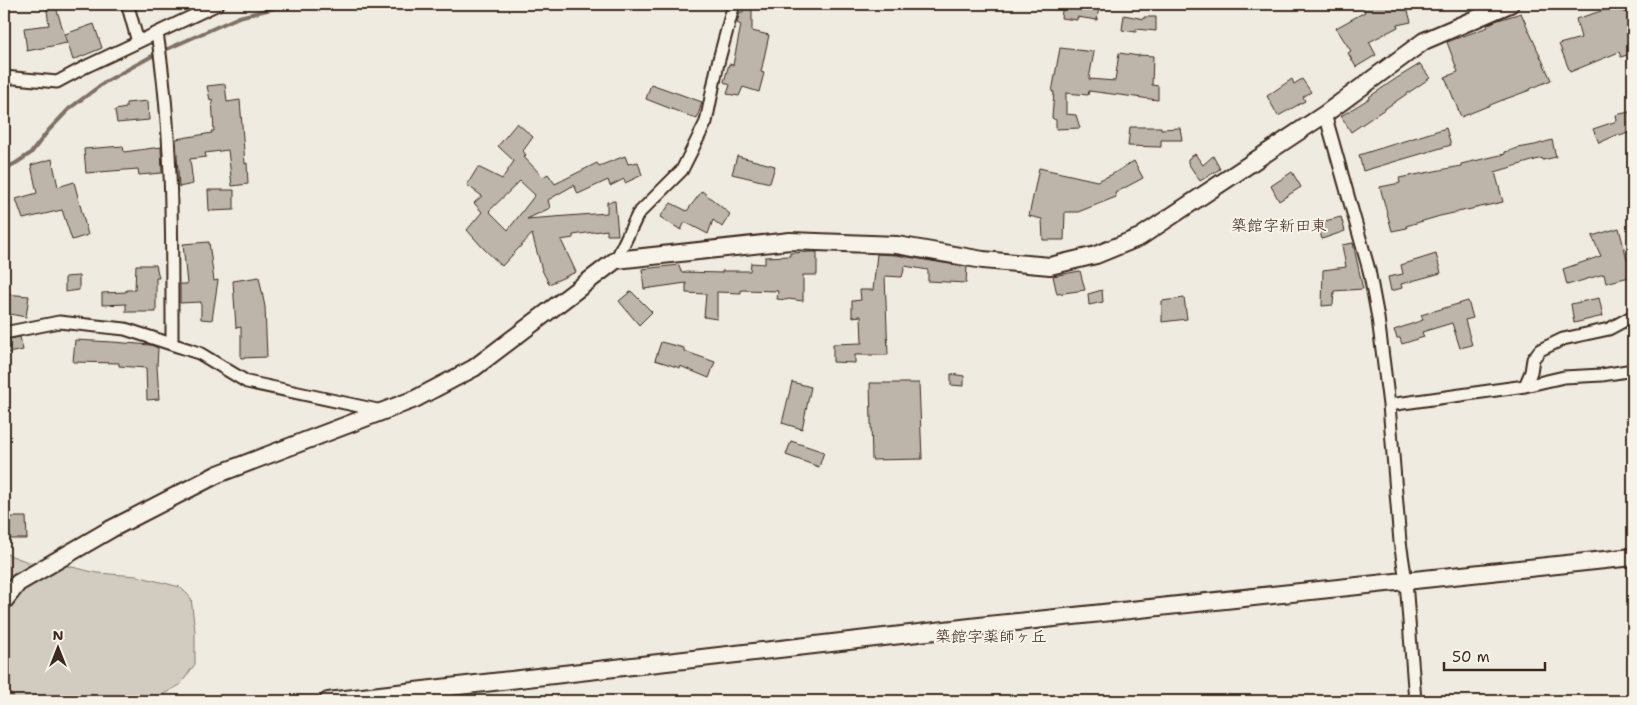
<svg xmlns="http://www.w3.org/2000/svg" width="1637" height="705" viewBox="0 0 1637 705" font-family="'Shantell Sans','Klee One',sans-serif">
<style>
.green{fill:#d1cbc0;stroke:#867a6f}
.lines{fill:none;stroke-linecap:round;stroke-linejoin:round}
.stream{stroke:#7e7266;stroke-width:4}
.building{fill:#bdb5aa;stroke:#3b2a1e;fill-rule:evenodd}
.street-casing{stroke:#3b2a1e;stroke-width:15}
.secondary-casing{stroke:#3b2a1e;stroke-width:20}
.street{stroke:#f7f3e8;stroke-width:11}
.secondary{stroke:#f7f3e8;stroke-width:16}
.labels{text-anchor:middle;dominant-baseline:central;stroke-width:4;stroke-linejoin:round;paint-order:stroke}
.quarter-label{font-size:16px;fill:#3b2a1e;stroke:#f7f3e8}
</style>
<rect width="100%" height="100%" fill="#efebe0"/>
<filter id="ink" filterUnits="userSpaceOnUse"><feTurbulence type="fractalNoise" baseFrequency=".02" numOctaves="2"/><feDisplacementMap in="SourceGraphic" scale="10" xChannelSelector="R" yChannelSelector="G"/><feConvolveMatrix kernelMatrix="1 2 1 2 8 2 1 2 1" color-interpolation-filters="sRGB"/></filter>
<g filter="url(#ink)">
<!-- green -->
<path class="green" d="M4,553L28,562L64,565L97,573L137,576L180,587L191,598L195,631V664L180,685L151,701H4Z"/>
<g class="lines">
<!-- stream -->
<path class="stream" d="M4,169L16,163L31,153L48,131L70,108L105,82L154,55L239,17L275,8L301,5L346,6L392,9L406,8L426,4"/>
</g>
<!-- building -->
<path class="building" d="M46,4H55L67,43L27,51L24,28L49,25Z
M744,4H752V31L769,35L761,72L764,73L759,92L743,87L739,96L727,94L730,85L724,82L729,64L733,65L741,25L737,23L740,12H743Z
M1063,4L1099,7L1097,20L1077,17V20L1061,18Z
M1362,4H1406L1411,22L1397,25L1398,27L1369,42L1376,55L1356,67L1348,53L1351,51L1336,28L1365,12Z
M1620,5L1625,13L1633,10V53L1621,57L1619,52L1570,72L1559,44L1581,38L1576,19Z
M1521,13L1551,80L1530,89V90L1500,101L1461,117L1445,77L1458,72L1447,42L1488,27L1487,25L1495,21Z
M1124,15L1144,19V17H1156V31L1136,29V32L1122,30Z
M94,24L102,48L73,60L65,34Z
M1060,48L1094,52L1089,79L1115,81L1119,53L1139,56V55L1153,56L1152,85L1158,86V100L1089,91L1088,95L1066,93V114L1076,115L1080,128L1056,129V120L1052,118L1054,92H1052Z
M1420,64L1430,78L1351,132L1341,116L1370,98L1369,97L1397,78Z
M1292,79L1294,84L1302,79L1311,92L1303,97L1305,101L1278,116L1267,96Z
M225,84L227,102L240,100L245,164L247,163L248,184L232,186L228,150L205,153L206,157L190,159L193,184L179,187L176,139L212,133L211,131H214L212,99L210,100L207,86Z
M651,84L702,102L697,119L646,99Z
M148,101L149,120L117,123L115,110L126,108V103Z
M1633,111V131L1620,136L1619,134L1599,143L1593,129L1617,121L1616,115Z
M517,123L533,137L523,151L526,155L524,157L543,177L548,174L555,184L597,163L599,166L625,156L628,164L638,162L642,175L625,183L624,179L610,186L608,180L578,194L574,185L548,200L550,208L527,219L607,213V202L615,201L618,235H607V230L573,235V238L561,240L576,272L549,284L542,270L532,234L502,266L483,248L467,230L482,212L474,203L482,196L467,185L478,167L502,179L514,161L498,146ZM520,181L535,195L508,230L489,211Z
M1130,127H1161V129L1180,128L1182,140H1161V147L1128,146Z
M1446,128L1451,145L1363,171L1359,155Z
M1552,140L1556,157L1543,160L1542,158L1495,172L1503,202L1440,216L1406,226L1407,228L1392,231L1380,187L1400,183L1399,178L1461,166V164L1505,154V152L1518,148L1535,145Z
M123,146L124,152L161,147L162,173L139,175L138,169L86,173L84,149Z
M1195,154L1203,165L1213,156L1220,169L1200,181L1188,163V159Z
M737,156L775,166L770,183L732,174Z
M52,159L58,187L74,182L88,235L72,240L62,210L23,219L16,199L37,193L31,165Z
M1134,161L1143,178L1115,193L1116,197L1078,212H1065L1064,240H1043L1042,219L1029,216L1039,168L1097,181L1111,175Z
M1292,172L1301,187L1279,201L1271,186Z
M208,190H234V210L209,211Z
M702,191L730,214L722,227L713,220L708,234L685,222L681,230L660,217L671,203L687,211Z
M1341,217L1345,231L1322,239L1317,223Z
M1619,228L1627,260L1633,258V276L1606,283L1604,274L1567,285L1563,269L1601,256L1592,236Z
M209,242L214,281L218,280L212,320L201,319V302L180,303V284H187L183,244Z
M1353,243L1363,289L1334,291L1333,305L1322,306L1323,270L1346,267L1342,245Z
M810,252H817V275H803V301L788,299L787,300L777,299L778,291L741,290V293L717,292V319L704,317L706,294L686,293V283L644,289L642,269L679,265L681,272L722,273V271H750L751,263L765,264V257L790,256V253Z
M877,254L896,255L967,267L966,283L928,281V270L905,266L902,277L885,276L888,355H855V363L833,362V344L862,343L861,316L852,317V301L861,300L860,290H873Z
M1436,254L1441,273L1401,284L1402,288L1391,291L1388,277L1403,274L1401,265Z
M136,265H156L159,278H156V312H126V304L102,305V293L126,292V290H135Z
M1080,271L1085,290L1057,294L1053,276Z
M79,276V290L65,292V277Z
M259,277L265,307L267,357L241,358V327L236,328L233,281Z
M1102,290L1103,302L1089,305L1088,294Z
M631,291L652,312L639,325L619,301Z
M4,294L29,296L26,317L4,313Z
M1184,298L1187,319L1162,322V301Z
M1599,298L1603,316L1574,323L1571,304Z
M1468,301L1473,318L1465,320L1472,345L1460,348L1452,323L1422,332L1424,337L1402,344L1400,338H1397L1394,330L1423,320L1421,315Z
M20,337L23,350L8,353L5,340Z
M75,340L112,342L151,345L158,348L157,366L159,399L147,400L146,368L119,366V363L73,362Z
M661,342L684,348V351L715,362L709,378L680,366V368L655,360Z
M951,374L964,376V386L951,385Z
M792,382L811,387L802,429L782,423Z
M870,383H919L922,459L872,460Z
M791,441L824,452L819,467L786,455Z
M4,517H26L27,539H4Z"/>
<g class="lines">
<!-- street casing -->
<g class="street-casing">
<path id="street" d="M129,4V10L138,42L218,4
M157,33C173,135 172,240 172,344
M4,77L57,82L85,67L138,42
M1325,114L1369,270L1378,318L1389,405L1400,542L1406,581L1415,701
M616,260L638,214L682,170L706,122L718,63L734,4
M4,333L59,322L125,329L199,353L247,382L382,411
M1525,386L1531,372L1533,359L1540,350L1563,339L1609,329L1633,316
M1389,405L1525,386L1564,377L1602,375L1633,370"/>
</g>
<!-- secondary casing -->
<g class="secondary-casing">
<path id="secondary" d="M4,601L18,583L111,529L218,474L415,399L474,368L616,260L790,241L897,245L983,260L1050,266L1096,255L1140,237L1325,114L1424,41L1510,4
M328,701L988,625L1633,557"/>
</g>
<!-- street -->
<use href="#street" class="street"/>
<!-- secondary -->
<use href="#secondary" class="secondary"/>
</g>
</g>
<g class="labels">
<!-- quarter labels -->
<g class="quarter-label">
<text x="1279" y="225">築館字新田東</text>
<text x="991" y="636">築館字薬師ヶ丘</text>
</g>
</g>
<!-- margin -->
<rect width="1637" height="705" fill="none" stroke="#f7f3e8" stroke-width="20"/>
<rect x="10" y="10" width="1617" height="685" fill="none" stroke="#3b2a1e" stroke-width="2" filter="url(#ink)"/>
<!-- north arrow -->
<g transform="translate(58 648)" stroke="#f7f3e8" stroke-width="4" paint-order="stroke">
<path d="M0-4L9 19L0 12L-9 19Z" fill="#3b2a1e"/>
<text y="-8" font-size="14" font-weight="bold" text-anchor="middle" fill="#3b2a1e">N</text>
</g>
<!-- scale -->
<path d="M1444 662v8h101v-8" fill="none" stroke="#3b2a1e" stroke-width="2.5"/>
<text x="1452" y="662" font-size="15" fill="#3b2a1e" stroke="#f7f3e8" stroke-width="4" paint-order="stroke">50 m</text>
</svg>
